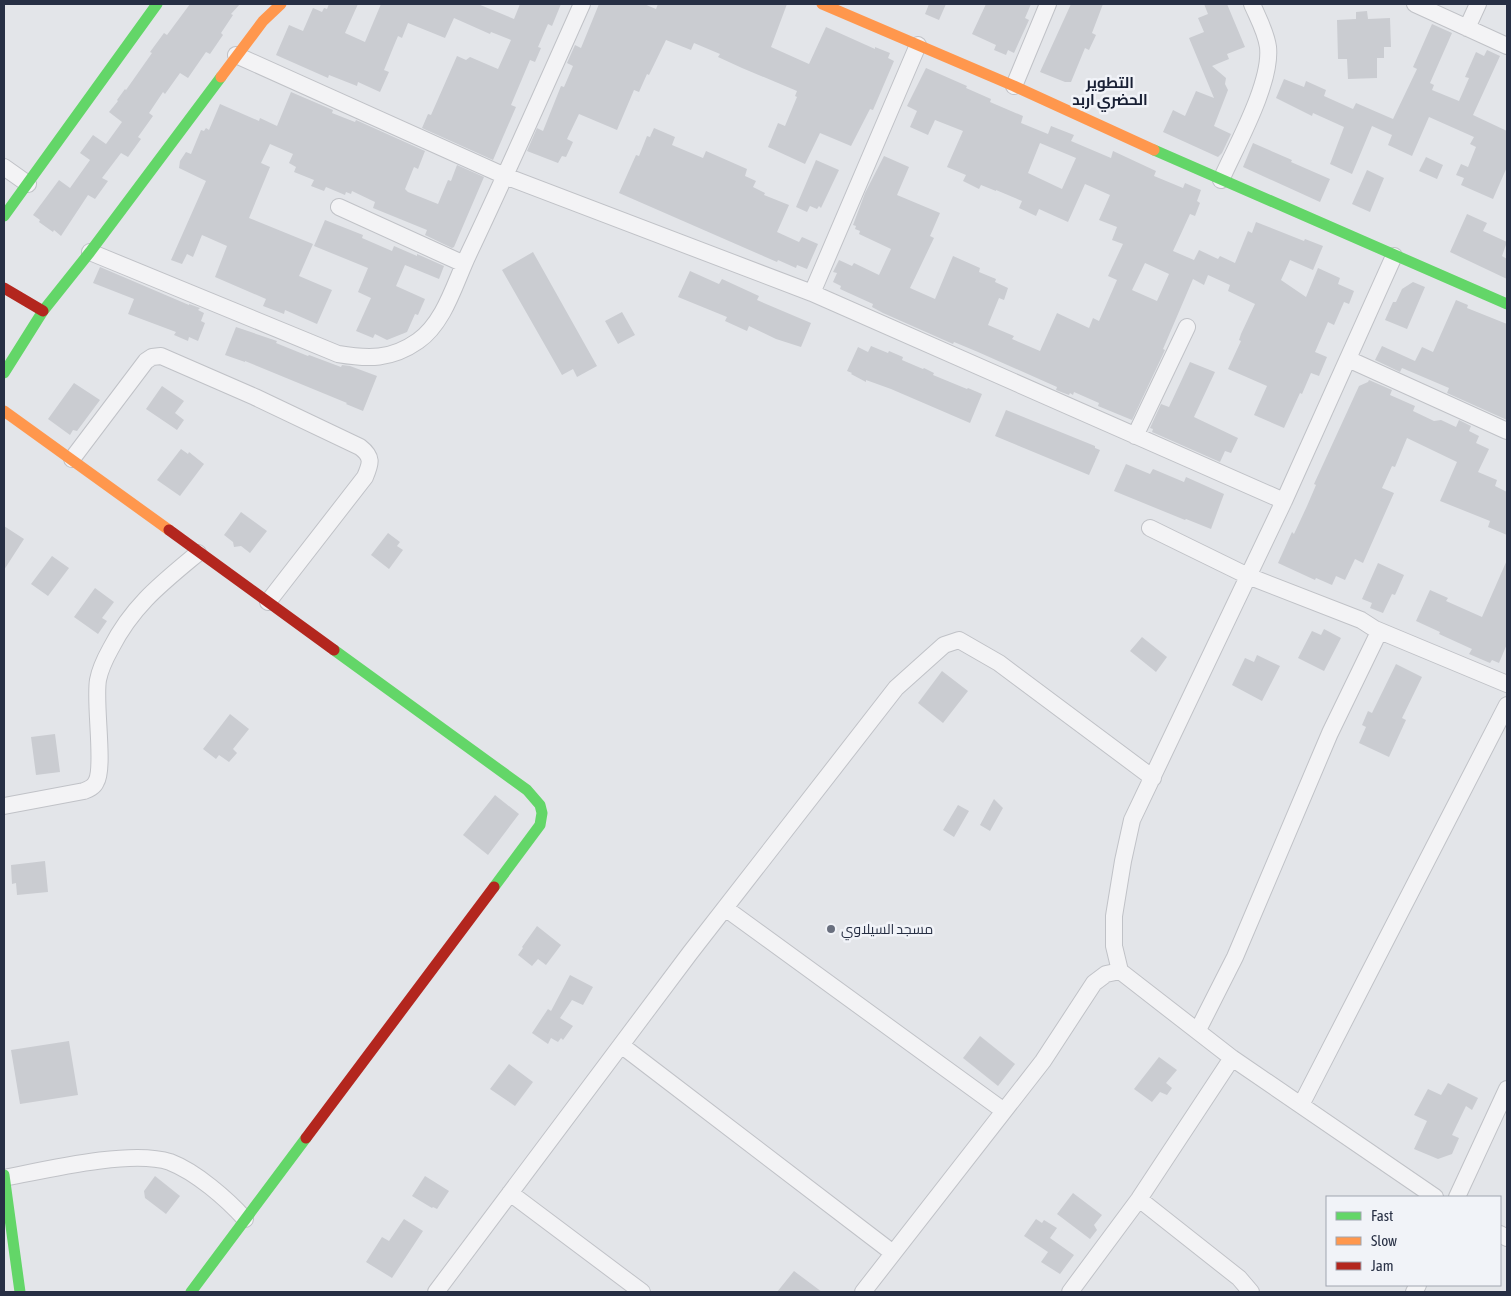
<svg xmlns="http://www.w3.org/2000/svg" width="1511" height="1296" viewBox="0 0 1511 1296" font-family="'Asap Condensed',Cairo,sans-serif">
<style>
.building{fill:#caccd1;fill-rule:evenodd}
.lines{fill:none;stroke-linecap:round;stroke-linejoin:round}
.street-casing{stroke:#c0c2c7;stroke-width:18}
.street{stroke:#f3f3f5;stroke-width:16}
.fast{stroke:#63d668;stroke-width:11}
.slow{stroke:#ff974d;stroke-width:11}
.jam{stroke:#b3261e;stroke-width:11}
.poi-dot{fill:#696f7e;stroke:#f1f3f8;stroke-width:2}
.labels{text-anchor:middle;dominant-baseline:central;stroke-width:5;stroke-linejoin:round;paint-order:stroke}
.poi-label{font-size:14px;fill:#272f44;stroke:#f1f3f8;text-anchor:start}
.neighbourhood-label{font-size:15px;font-weight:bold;fill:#192035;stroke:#f1f3f8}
</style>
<rect width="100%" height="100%" fill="#e3e5e9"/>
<!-- building -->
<path class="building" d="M190,4H240L231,14L233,15L221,33L223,35L210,54L206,52L188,78L180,73L165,94L163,92L149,113L153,116L138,137L141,139L128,157L121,153L102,178L108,181L95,199L88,195L61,236L54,230L53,232L39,222L40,220L33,215L59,180L70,188L90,160L80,153L93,135L106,144L122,122L109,112L118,101L117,100L125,89L126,90L152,53L150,52L164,33L167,35Z
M329,4H358L345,33L365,42L381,4H478L514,19L520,4H561L552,26L548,24L538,47L541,48L535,62L530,60L511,105L516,107L493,160L422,128L428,114L431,115L457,56L466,60L470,57L498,69L511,40L491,32L490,34L454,18L445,38L408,23L402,38L398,36L393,48L384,70L389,72L380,92L358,82L357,86L329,75L328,78L276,55L289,25L303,31L313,8L322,12L324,8L327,9Z
M599,4H644L656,9L658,4H787L771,47L809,64L826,27L875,49V47L890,53L888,58L894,61L873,110L870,109L851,146L820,133L805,164L768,147L778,123L785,126L797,97L795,96L797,91L742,68L718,57L720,54L694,43L691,50L666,40L649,75L647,74L639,92L634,90L617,130L579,114L567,139L573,142L566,157L562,156L558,163L527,151L537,128L543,131L561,86L564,87L573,66L567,63L575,45L581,48Z
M929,4H946L939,20L925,14Z
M986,4H1031L1025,18L1029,20L1014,53L1008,50L1006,55L994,50L996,45L972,34Z
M1071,4H1103L1092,33L1096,35L1089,50L1085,48L1071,82H1065L1040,72Z
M1204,4H1227L1245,47L1227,54L1229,59L1212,66L1226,78L1225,84L1228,90L1214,126L1231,134L1222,153L1218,157L1163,132L1173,110L1185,116L1196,91L1214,98L1189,38L1204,32L1198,18L1208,14Z
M1367,11L1368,19L1390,18L1391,47H1384V58H1377V78L1348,79L1347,59H1338L1337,20L1356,19V12Z
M1432,24L1452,33L1430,83L1434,85L1432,90L1459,101L1469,78L1465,77L1476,52L1484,56L1487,50L1500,56L1473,115L1507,131V167L1493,199L1461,185L1464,178L1456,175L1461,164L1468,167L1476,147L1470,144L1474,137L1429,117L1412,156L1388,145L1392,135L1372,126L1352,174L1330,164L1344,127L1313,113L1312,116L1276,98L1284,79L1304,87L1306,81L1326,90L1324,96L1353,109L1356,103L1393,119L1417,69L1413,67Z
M926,68L967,86L966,88L991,99L990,102L1023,116L1021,123L1048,134L1051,126L1074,135L1071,141L1111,158L1113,151L1156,171L1154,176L1183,188L1185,183L1201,190L1197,201L1200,203L1195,216L1190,214L1173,251L1194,260L1199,250L1218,259L1220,256L1235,263L1248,231L1252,233L1256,222L1304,241L1305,239L1323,246L1313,270L1290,260L1281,280L1306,297L1318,268L1340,278L1338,284L1354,291L1349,304L1344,302L1334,325L1328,322L1315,352L1327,357L1319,376L1311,373L1302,394L1300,393L1284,428L1254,415L1267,386L1228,369L1241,341L1239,340L1241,334L1255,304L1228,291L1230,285L1208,275L1204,285L1193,279L1163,349L1165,350L1132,420L1098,406L1099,403L1074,392L1073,395L1070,393L1069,395L1056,390L1057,387L978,352L954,342L953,344L883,313L872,307L873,304L840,289L841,286L833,282L837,273L833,272L839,260L852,266L854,263L879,275L891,249L859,234L860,231L855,229L856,226L853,225L865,193L884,156L909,167L897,195L940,213L930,236L934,238L910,288L935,299L953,256L980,268L979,272L996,279L995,282L1008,288L1004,300L999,298L988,325L1014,336L1012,339L1040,351L1057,313L1089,328L1093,318L1099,321L1117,280L1108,276L1123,244L1112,240L1117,227L1099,220L1110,195L1085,184L1068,222L1039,209L1036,216L1019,208L1022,201L996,190V191L981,185L979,189L963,181L966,175L947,167L963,131L935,120L928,135L910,127L917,111L907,106ZM1040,143L1076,158L1062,189L1028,173ZM1145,263L1169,274L1157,301L1132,290Z
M291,92L333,110L332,113L355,122L356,120L425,151L418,169L414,167L405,189L408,192L438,204L448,180L451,181L457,165L484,177L454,247L452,248L425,235L427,230L373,208L375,202L352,191L351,194L346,192L345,195L326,187L324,191L311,186L314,180L294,172L296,167L289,163L293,154L270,144L261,163L270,167L249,218L313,244L299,276L332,290L317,324L285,310L284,314L263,306L266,299L215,277L227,246L202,235L193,257L187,254L182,264L171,260L206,181L179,168L180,161L186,152L191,154L201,130L204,131L206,128L209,130L220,104L259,121L260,118L277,126Z
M654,128L675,137L672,145L703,158L706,151L747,169L745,176L756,181L753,187L765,193L764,195L789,205L777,232L799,242L802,237L818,244L807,269L797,265L796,268L778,260L777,262L619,193L636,155L639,156L647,136L650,137Z
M1253,143L1292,160L1291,162L1330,179L1320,202L1243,167Z
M1426,157L1443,165L1437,179L1419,171Z
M816,160L839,170L821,208L819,206L817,209L810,206L807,212L796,207Z
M1367,170L1384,178L1370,212L1352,204Z
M1467,214L1487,223L1483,231L1507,242L1502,256L1507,259V279L1450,252Z
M325,220L363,235L362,238L392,251L394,246L417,256V254L444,266L439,279L405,265L396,286L425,299L418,315L415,314L407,332L387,340L375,334L373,338L356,331L371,298L358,292L368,268L314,246Z
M533,252L597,366L577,377L573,369L562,375L502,270Z
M100,267L189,305V304L200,308L198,310L204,313L201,321L205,323L198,341L189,337L188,341L174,335L176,332L128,314L134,299L93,283Z
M690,271L719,284L722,279L759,296L757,300L811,323L801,347L776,339L749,326L747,331L725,321L727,317L678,297Z
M1413,282L1425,287L1407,329L1385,320L1393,302H1396L1402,289Z
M1456,300L1468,305L1467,308L1507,324V420L1447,393L1449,388L1402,368L1400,372L1375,360L1382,346L1415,361L1422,347L1433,352Z
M622,312L635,335L618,344L605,321Z
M236,327L277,341L276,343L308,356L309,355L341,367L342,365L350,366L377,376L363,411L346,404L347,403L245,361V362L225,355Z
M871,346L888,353L889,351L903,357L902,360L923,369L924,368L934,373L933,375L967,389L968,388L982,394L970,423L891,389L866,380V382L851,374L852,373L847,371L858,347L868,352Z
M1190,362L1215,372L1194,417L1238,438L1231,453L1225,451L1220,462L1152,432L1153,429L1150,428L1161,404L1169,407Z
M1369,380L1392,390L1390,395L1415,406L1413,411L1434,421L1441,420L1456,427L1459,420L1471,426L1469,431L1479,436L1476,443L1489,449L1478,472L1497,480L1495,486L1507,492V535L1488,527L1490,521L1440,501L1457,462L1407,438L1395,467L1392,466L1382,488L1394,493L1363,563L1355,559L1345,580L1336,576L1332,585L1316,578L1315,580L1278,563L1292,532L1294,534L1307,506L1316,485L1314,484L1359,386L1368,382Z
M74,383L100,400L77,431L73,430L70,435L48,419Z
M162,386L184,401L175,413L184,420L177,430L146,409Z
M1006,410L1095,446V448L1100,450L1089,475L995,436Z
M181,449L188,454L189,452L204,464L180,496L157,480Z
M1126,464L1150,474L1153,469L1184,482L1186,477L1224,494L1211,529L1186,519L1185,520L1114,491Z
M241,512L267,531L250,553L241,546L234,547L233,542L224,535Z
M4,526L24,539L4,570Z
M388,533L400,542L397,546L403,550L389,569L371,555Z
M52,556L69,568L48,596L31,584Z
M1507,560V644L1499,663L1492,660L1490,663L1469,654L1472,649L1439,634L1440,632L1416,621L1430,590L1448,598L1446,601L1482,617Z
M1378,563L1404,575L1395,595L1392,594L1383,613L1370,608L1372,603L1362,599Z
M95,588L114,602L102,618L107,621L98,634L74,617Z
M1324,629L1341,638L1324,671L1298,658L1312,631L1321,635Z
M1142,637L1167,657L1156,672L1130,651Z
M1257,655L1280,666L1262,701L1232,685L1245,658L1254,662Z
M1396,664L1422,677L1402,718L1406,720L1389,757L1359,743L1366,727L1362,725L1368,711L1372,713Z
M942,671L968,691L943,723L918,703Z
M230,714L249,729L233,749L237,753L229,762L219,755L216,759L203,749Z
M55,734L60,772L36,775L31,737Z
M495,795L519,814L488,855L463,835Z
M994,799L1003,808L990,831L980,825Z
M958,805L969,811L954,837L943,830Z
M45,861L48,892L17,895L16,883L12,884L11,865Z
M537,926L561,945L546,965L538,959L532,966L518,955L523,948L522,947Z
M570,975L593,987L583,1005L572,1000L560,1018L573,1026L563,1040L561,1038L558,1042L551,1038L548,1044L532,1033L548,1009L551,1011Z
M980,1036L1015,1064L998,1086L963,1058Z
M69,1041L78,1095L20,1104L11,1050Z
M1159,1057L1177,1070L1166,1083L1172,1088L1167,1095L1160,1092L1152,1102L1134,1089Z
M509,1064L533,1082L515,1106L490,1089Z
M1448,1083L1478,1098L1472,1110L1466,1106L1452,1135L1459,1138L1452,1154L1438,1159L1414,1149L1427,1121L1414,1115L1428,1089L1441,1095Z
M155,1176L180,1196L166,1214L145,1198L144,1191Z
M425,1176L449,1191L437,1209L433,1207L432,1208L412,1196Z
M1073,1193L1102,1215L1094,1225L1097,1230L1090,1239L1057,1214Z
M404,1219L423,1231L392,1278L366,1262L382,1237L389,1241Z
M1036,1219L1042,1223L1044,1220L1057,1228L1050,1238L1074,1255L1060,1274L1041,1262L1048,1252L1024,1236Z
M794,1271L822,1292H777Z"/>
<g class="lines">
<!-- street casing -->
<g class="street-casing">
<path id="street" d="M1415,4L1507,46
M1467,28L1478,4
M236,55L505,176L812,293L1284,501
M1014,86L1048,4
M4,167L28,184
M1221,180C1236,146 1272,83 1268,47C1266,32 1258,18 1252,4
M339,207L464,264
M90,252L338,354C368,359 391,360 418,341C445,322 455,282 469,253C508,171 545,87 582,4
M1394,256L1284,501L1132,820L1123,861L1114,916V946L1120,971L1232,1058L1435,1197
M812,293L918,45
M1348,359L1507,431
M1135,436L1187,327
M72,459L146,361L152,357L161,356L255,397L360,447C373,457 371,463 365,477L268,602
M1150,528L1248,576L1361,620L1375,629L1378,634L1330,733L1235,957L1198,1030
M1375,629L1507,684
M4,806L84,791C89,789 94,787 96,782C105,768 94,703 98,680C100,669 106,657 111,648C133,605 162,583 198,553
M725,908L1004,1111
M621,1045L893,1253
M1301,1105L1507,705
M4,1178C45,1170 131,1149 170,1162C196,1172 227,1199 245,1219
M510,1193L642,1292
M1457,1197L1507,1089
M1139,1199L1239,1278L1251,1292
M1500,1234L1507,1238
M436,1292L690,953L896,688L944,645L959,640L999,663L1153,778
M863,1292L1043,1061L1094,983L1106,974L1120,971
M1070,1292L1139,1199L1232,1058
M1414,1292L1418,1285"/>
</g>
<!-- street -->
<use href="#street" class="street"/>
<!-- fast -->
<path class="fast" d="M1154,150L1507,304
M4,216L157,4
M4,373L43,311L90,252L221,77
M334,650L527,790L540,805L542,813L540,825L494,887
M4,1175L20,1292
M191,1292L306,1138"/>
<!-- slow -->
<path class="slow" d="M822,4L1014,86L1154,150
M221,77L263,21L281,4
M4,411L169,530"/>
<!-- jam -->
<path class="jam" d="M4,288L43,311
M169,530L334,650
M306,1138L494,887"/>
</g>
<!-- markers -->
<circle class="poi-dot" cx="831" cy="929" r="5"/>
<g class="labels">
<!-- poi labels -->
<g class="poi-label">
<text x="841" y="929">مسجد السيلاوي</text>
</g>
<!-- neighbourhood labels -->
<g class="neighbourhood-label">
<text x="1110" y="82">التطوير<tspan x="1110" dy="17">الحضري اربد</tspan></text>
</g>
</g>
<!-- border -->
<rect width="1511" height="1296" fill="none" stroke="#272f44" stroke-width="10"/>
<!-- legend -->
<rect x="1326" y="1196" width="175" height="90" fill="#f1f3f8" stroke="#a0a5b0"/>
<rect x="1336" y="1212" width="25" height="8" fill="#63d668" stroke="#a0a5b0"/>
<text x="1371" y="1221" font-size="15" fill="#272f44">Fast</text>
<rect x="1336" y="1237" width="25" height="8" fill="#ff974d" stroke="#a0a5b0"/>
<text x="1371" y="1246" font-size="15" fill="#272f44">Slow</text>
<rect x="1336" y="1262" width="25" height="8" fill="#b3261e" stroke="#a0a5b0"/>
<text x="1371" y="1271" font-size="15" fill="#272f44">Jam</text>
</svg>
